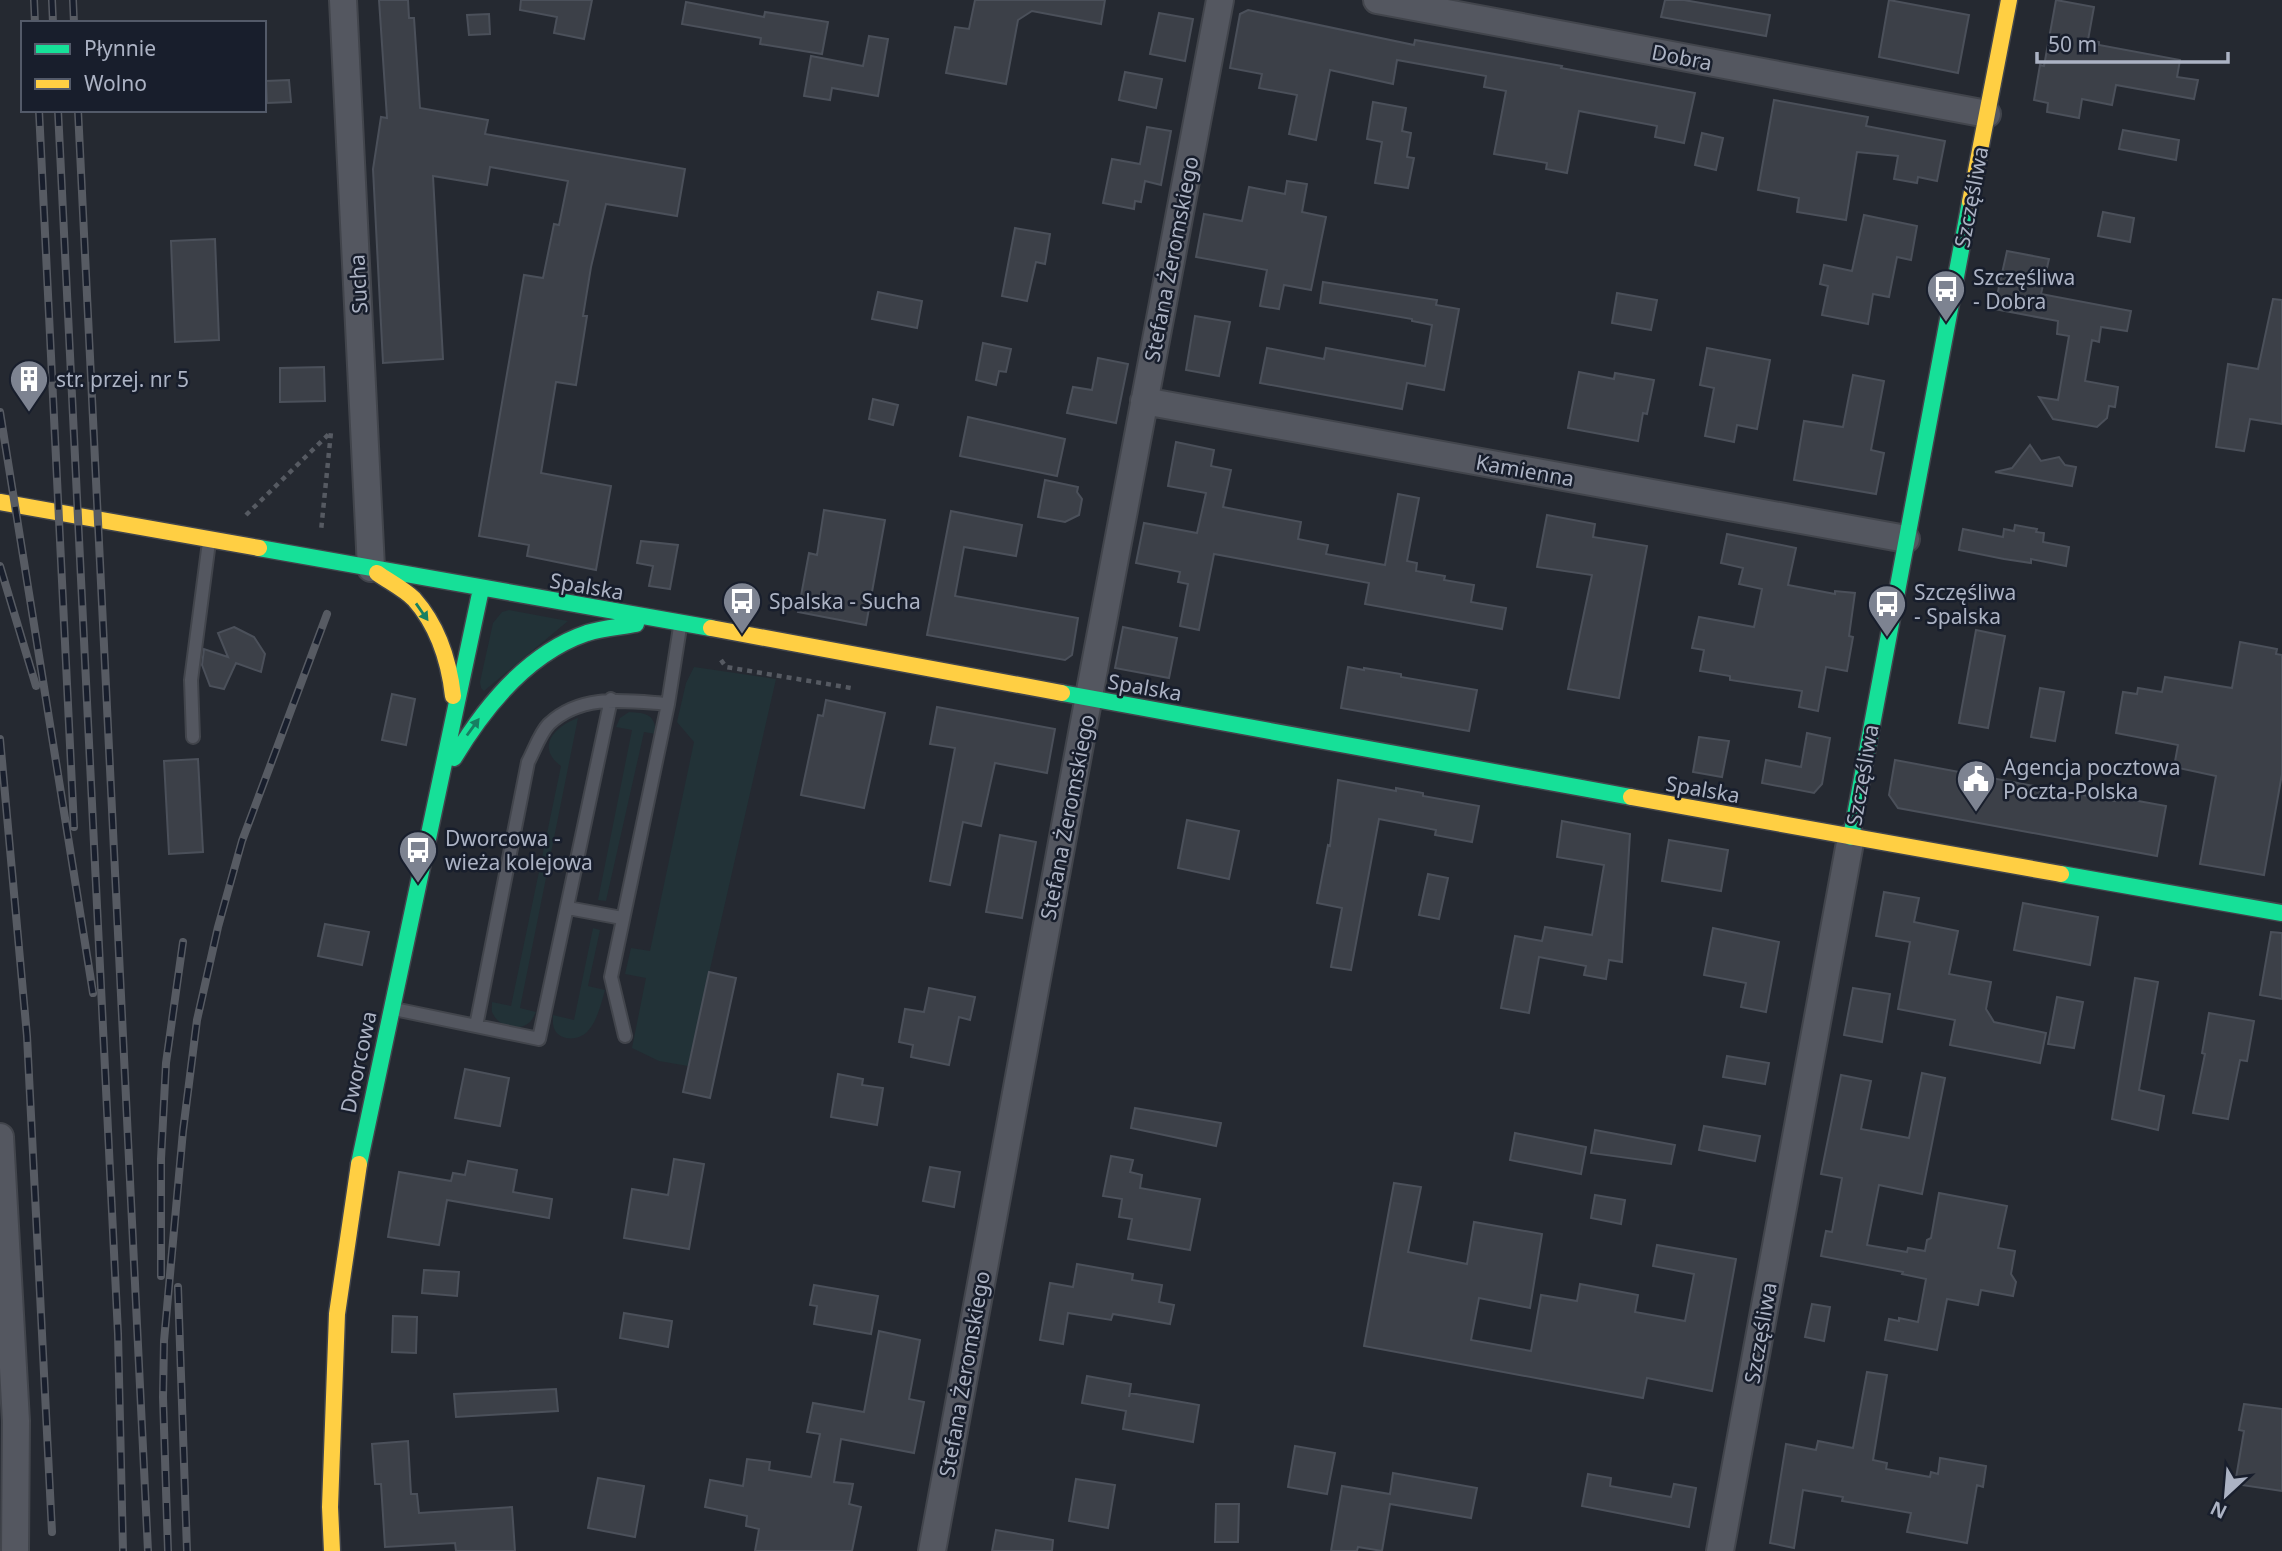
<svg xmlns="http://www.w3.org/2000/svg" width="2282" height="1551" viewBox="0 0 2282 1551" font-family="'Noto Sans',sans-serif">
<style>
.green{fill:#223237}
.building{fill:#3c4048;stroke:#4b505a;stroke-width:2}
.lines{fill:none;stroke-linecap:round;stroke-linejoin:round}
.lane-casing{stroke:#42454c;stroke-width:16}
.street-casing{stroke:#42454c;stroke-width:30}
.fast-casing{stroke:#42454c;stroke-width:19}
.slow-casing{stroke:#42454c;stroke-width:19}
.path{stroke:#565a62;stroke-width:4.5;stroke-dasharray:5 5;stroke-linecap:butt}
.lane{stroke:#545760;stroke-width:12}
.street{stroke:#545760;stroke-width:26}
.fast{stroke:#16e098;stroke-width:16}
.slow{stroke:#ffcf43;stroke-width:16}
.rail-casing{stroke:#575b63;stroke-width:8}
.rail{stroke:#181e2c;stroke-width:5;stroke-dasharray:16;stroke-linecap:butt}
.oneway{fill:#177f62}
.labels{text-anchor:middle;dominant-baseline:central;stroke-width:5;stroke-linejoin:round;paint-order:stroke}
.street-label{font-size:21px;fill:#acb3c4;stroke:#181e2c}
.poi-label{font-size:21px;fill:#acb3c4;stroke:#181e2c;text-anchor:start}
</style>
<rect width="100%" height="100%" fill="#252931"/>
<!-- green -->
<path class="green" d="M509,610L568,621L484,691L481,688L480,682L493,623L502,612Z
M694,667L776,679L688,1066L659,1061L632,1048L646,978L625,974L631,948L650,951L694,742L677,722L686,683Z
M629,712C647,713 655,714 656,734L644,732L606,901L598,900L632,730L616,727L620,718Z
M578,718L520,1008L536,1012C535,1014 532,1020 530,1022C520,1032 499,1027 493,1014C491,1011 492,1006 492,1002L511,1006L561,766C535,747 555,726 578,718Z
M593,928L600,930L588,986L605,990C601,1004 597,1022 587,1032C579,1040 563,1041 556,1032C552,1027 553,1020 553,1015L574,1020Z"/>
<!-- building -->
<path class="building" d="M379,0H408L409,18H414L420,108L488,120L485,134L685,169L677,216L606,204L591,267L583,316H587L576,385L556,382L541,473L611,486L596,570L527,556L529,545L479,536L524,275L543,278L554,224L559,225L568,181L490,167L487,185L433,176L443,359L383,363L373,169L381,117L387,118Z
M521,0H592L584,39L554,33L557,17L520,10Z
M975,0H1105L1101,24L1032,11L1018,20L1006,84L946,73L955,27L969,29Z
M1665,0H1684L1770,15L1766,36L1661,17Z
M1889,0L1969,15L1958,73L1879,57Z
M2056,0L2094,7L2088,40L2099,42V45L2180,60L2177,77L2198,80L2194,99L2116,85L2112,105L2082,99L2079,118L2047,112L2048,103L2034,100L2040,65L2044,66Z
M686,2L764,17L765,12L828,22L822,54L760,44L761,38L682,24Z
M1248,10L1414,45L1415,40L1562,66L1561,68L1695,93L1684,143L1655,137L1657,126L1579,111L1567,173L1546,169L1547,163L1494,154L1506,91L1484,87L1486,76L1397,60L1393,84L1330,70L1316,140L1289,134L1297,95L1259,88L1262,74L1230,68L1240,14Z
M1159,13L1193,19L1185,61L1150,54Z
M489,14L490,34L469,35L467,15Z
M869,36L888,39L878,96L832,88L830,100L804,96L811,56L863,66Z
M1125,72L1162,79L1156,108L1119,100Z
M289,80L291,102L267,103L266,81Z
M1774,100L1868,117L1866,126L1945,141L1937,181L1918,177L1917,183L1894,179L1898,156L1857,152L1846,220L1797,212L1799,198L1758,190Z
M1373,102L1406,108L1402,131L1411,133L1407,157L1414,158L1408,188L1375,183L1382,142L1367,139Z
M1147,127L1171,131L1161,185L1145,181L1141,202L1135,201L1134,209L1103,203L1112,159L1140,164Z
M2123,130L2179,140L2176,160L2119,149Z
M1702,133L1723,138L1716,170L1695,165Z
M1287,181L1307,184L1302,212L1326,217L1311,290L1284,285L1279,309L1260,306L1267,270L1196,257L1204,214L1242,221L1249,187L1285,194Z
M2103,212L2134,218L2130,242L2098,236Z
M1864,215L1917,226L1911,260L1897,257L1889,297L1873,294L1868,324L1822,315L1828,286L1820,284L1824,265L1852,271Z
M1015,228L1050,234L1045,264L1036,262L1027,301L1002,296Z
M215,239L219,340L175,342L171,241Z
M2007,251L2049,259L2041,294L2131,311L2127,331L2101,327L2099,342L2092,340L2085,381L2118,387L2115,407L2109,406L2107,418L2097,427L2053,419L2039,397L2058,400L2069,336L2057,334L2058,321L1994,309Z
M1323,282L1437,300L1436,305L1459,309L1444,390L1407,383L1402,409L1260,383L1267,348L1324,359L1326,348L1425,366L1432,325L1412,321V319L1320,303Z
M878,292L922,301L917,328L872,319Z
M1617,293L1657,300L1651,330L1612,323Z
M2273,299L2282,300V424L2250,419L2244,451L2216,447L2228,364L2258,369Z
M1195,316L1230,322L1219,376L1186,370Z
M983,343L1011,349L1006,372L999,371L996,385L976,380Z
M1707,348L1770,360L1757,429L1737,425L1734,442L1705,436L1714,388L1700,385Z
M1098,358L1128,364L1116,423L1067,413L1073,387L1092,390Z
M324,367L325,401L280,402V368Z
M1579,372L1614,379L1615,373L1654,380L1647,414L1643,413L1638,441L1568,428Z
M1853,375L1884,381L1871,450L1884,453L1876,494L1794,480L1804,421L1843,427Z
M873,399L898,405L893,425L869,419Z
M968,417L1065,439L1057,476L960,456Z
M1176,442L1214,450L1211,466L1231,470L1223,507L1301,522L1298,539L1328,545L1326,554L1385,565L1398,494L1419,498L1407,561L1417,563L1416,571L1445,576L1444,580L1474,585L1471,602L1506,608L1502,629L1365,604L1369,583L1214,554L1199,630L1180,626L1188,584L1178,582L1180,572L1136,563L1144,523L1197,533L1206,493L1168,486Z
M2030,445L2041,461L2059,457L2065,465L2076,467L2072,486L1995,472L2012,468Z
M1045,480L1078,487L1077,492L1082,499L1079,515L1065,522L1038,517Z
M824,510L885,520L866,625L798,612L809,553L817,555Z
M951,511L1022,525L1016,556L964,547L955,596L1078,618L1072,655L1065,660L927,635Z
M1547,515L1595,524L1593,537L1647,546L1619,698L1568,689L1592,575L1537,567Z
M2015,525L2037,529L2036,532L2044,533L2043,542L2069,547L2066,566L2031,559V563L2004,559L1959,550L1963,529L2003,537L2004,529L2014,531Z
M1727,534L1796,548L1788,585L1835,594V591L1855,593L1849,636L1853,637L1847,671L1826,667L1818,711L1799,707L1802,691L1730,680V676L1700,671L1704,650L1692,648L1699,617L1754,627L1762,589L1739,584L1743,568L1721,563Z
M641,541L678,545L670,589L649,586L653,566L637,563Z
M234,627L254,637L265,654L261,672L236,663L224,689L210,686L202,665L204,649L228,657L218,633Z
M1123,627L1177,638L1169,678L1115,668Z
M1976,630L2005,636L1988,728L1959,723Z
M2240,642L2277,649L2276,654L2282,655V774L2264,875L2200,864L2216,776L2174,767L2178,745L2116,733L2123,692L2137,694L2138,688L2162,692L2165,677L2232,688Z
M1348,667L1364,670V668L1401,674V677L1477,690L1469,731L1341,708Z
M2040,688L2064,692L2055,741L2031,737Z
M392,694L415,699L406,745L382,740Z
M826,700L885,713L864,808L801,795L818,715L823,716Z
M937,707L1055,729L1047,773L995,763L981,826L963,822L950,885L930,881L955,748L930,744Z
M1807,733L1830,738L1822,784L1814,793L1762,783L1766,760L1801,767Z
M1699,737L1729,741L1722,777L1693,772Z
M198,759L203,852L169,854L164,761Z
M1895,760L2115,801L2116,797L2166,806L2157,856L1898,808L1889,795Z
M1338,780L1396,791V788L1423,793V796L1479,806L1472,842L1435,835L1436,830L1379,819L1351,970L1331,967L1342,908L1317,903L1328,845L1330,846Z
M1187,820L1239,831L1229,879L1178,868Z
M1562,821L1630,834L1622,962L1609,960L1606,979L1584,975L1586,966L1539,957L1529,1013L1501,1008L1515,936L1542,941L1545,927L1592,935L1604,865L1557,857Z
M1000,835L1036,842L1022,918L986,912Z
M1669,840L1728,850L1721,891L1662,881Z
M1428,874L1448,878L1439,919L1419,915Z
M1884,892L1919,898L1914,922L1958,931L1949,974L1991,982L1986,1009L1994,1022L2046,1033L2040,1063L1950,1045L1955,1020L1898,1009L1910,942L1876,936Z
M2023,903L2098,917L2090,965L2014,950Z
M325,924L369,932L362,965L318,956Z
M1713,928L1779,942L1766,1012L1741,1007L1746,983L1704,975Z
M2271,932L2282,933V999L2260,995Z
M709,972L736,978L710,1098L683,1092Z
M2135,978L2158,982L2139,1090L2164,1096L2158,1130L2112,1119Z
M929,988L975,997L970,1020L959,1017L949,1065L911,1057L913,1045L899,1042L905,1009L924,1012Z
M1853,988L1890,994L1882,1042L1844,1035Z
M2057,997L2083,1002L2074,1048L2048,1044Z
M2209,1013L2254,1021L2247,1061L2240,1060L2228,1119L2193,1113L2205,1054L2202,1053Z
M1727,1056L1769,1063L1765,1084L1723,1077Z
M465,1069L509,1078L500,1126L455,1118Z
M1922,1073L1945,1078L1922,1194L1879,1185L1867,1245L1907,1252L1908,1248L1925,1251L1927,1240L1931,1238L1939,1193L2007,1206L1998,1248L2015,1251L2011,1274L2016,1282L2013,1296L1981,1290L1978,1305L1947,1299L1937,1350L1885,1340L1889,1319L1899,1321V1318L1918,1322L1926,1279L1902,1274L1903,1272L1821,1256L1826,1231L1832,1232L1842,1178L1821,1174L1841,1075L1871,1081L1861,1129L1909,1138Z
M838,1074L863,1079L862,1085L883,1088L877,1125L831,1117Z
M1135,1108L1221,1123L1216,1146L1131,1128Z
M1704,1126L1760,1136L1755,1161L1699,1150Z
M1595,1130L1675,1145L1671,1164L1591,1153Z
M1515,1133L1586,1147L1581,1174L1510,1160Z
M1111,1156L1133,1160L1130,1172L1142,1175L1140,1188L1200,1199L1190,1250L1128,1239L1132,1219L1119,1217L1122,1199L1103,1196Z
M674,1159L704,1164L689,1249L624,1238L632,1189L668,1195Z
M468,1161L517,1170L513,1192L552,1199L549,1218L447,1200L439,1245L388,1237L399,1172L451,1181L453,1173L465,1175Z
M930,1167L960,1172L954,1207L923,1201Z
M1394,1183L1421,1187L1408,1252L1467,1264L1474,1222L1542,1234L1530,1308L1479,1298L1471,1340L1531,1351L1541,1295L1577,1301L1580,1284L1638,1295L1635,1312L1685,1321L1694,1274L1653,1266L1657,1245L1736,1259L1712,1391L1647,1378L1643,1398L1364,1346Z
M1595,1195L1625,1200L1621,1224L1591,1218Z
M1077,1264L1133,1274L1132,1280L1162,1285L1159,1302L1174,1305L1170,1324L1113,1314L1111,1320L1068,1313L1063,1344L1040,1340L1050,1283L1073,1287Z
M424,1270L459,1272L457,1296L422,1293Z
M814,1285L878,1296L871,1334L814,1324L817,1306L810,1305Z
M1812,1304L1830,1307L1824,1341L1805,1337Z
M624,1313L672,1321L668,1347L620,1338Z
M393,1316L417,1317L416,1353L392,1352Z
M879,1331L920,1340L909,1399L924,1402L914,1453L841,1439L834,1482L853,1484L849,1504L861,1507L852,1551H755L759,1529L746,1526L747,1516L705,1507L710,1480L743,1486L747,1459L770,1462L769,1470L811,1477L820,1434L807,1432L813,1403L864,1412Z
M1867,1372L1887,1375L1873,1460L1887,1463L1886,1469L1930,1477L1931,1472L1938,1474L1940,1458L1986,1466L1983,1487L1977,1485L1967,1543L1907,1532L1911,1513L1842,1501L1843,1497L1803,1490L1794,1548L1770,1543L1786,1444L1816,1450L1818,1441L1853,1448Z
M1087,1376L1131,1384L1129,1397L1130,1393L1199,1405L1193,1442L1123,1429L1126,1411L1082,1403Z
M556,1389L558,1411L456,1417L454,1394Z
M2244,1404L2282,1409V1491L2235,1484L2244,1431L2239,1430Z
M408,1441L411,1494H417L419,1513L512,1507L515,1551H456L455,1543L385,1547L381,1484H375L372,1444Z
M1295,1446L1335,1453L1327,1494L1288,1487Z
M1393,1473L1477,1488L1471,1518L1390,1504L1382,1551L1358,1547L1357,1551H1331L1342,1486L1390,1494Z
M1588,1474L1611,1478L1610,1486L1671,1497L1674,1484L1696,1488L1689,1527L1582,1506Z
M598,1478L644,1486L635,1537L588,1528Z
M1076,1479L1115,1485L1108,1528L1069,1521Z
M1216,1504H1239L1238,1542H1215Z
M996,1530L1053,1540L1052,1551H992Z"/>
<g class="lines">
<!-- lane casing -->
<g class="lane-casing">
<path id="lane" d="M193,737L191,680L209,542
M568,908L622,918
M394,1009L539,1039L611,699
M476,1026L528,762C534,751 540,733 549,724C582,693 627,701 668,704
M625,1036L611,977L668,704L680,627"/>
</g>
<!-- street casing -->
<g class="street-casing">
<path id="street" d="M343,0L371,568
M1377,0L1987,114
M1144,401L1906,539
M0,1137L16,1421L15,1551
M932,1551L1083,728L1220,0
M1720,1551L1851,837"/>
</g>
<!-- fast casing -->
<g class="fast-casing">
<path id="fast" d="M259,548L711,628
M1062,693L1631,797
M454,758C485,706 528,653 587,633C603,628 620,627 636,624
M1851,837L1970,202
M2061,874L2282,913
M359,1164L481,589"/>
</g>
<!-- slow casing -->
<g class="slow-casing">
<path id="slow" d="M1970,202L2009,0
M0,502L259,548
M377,573C388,581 404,589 414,599C438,626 449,661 453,696
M711,628L1062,693
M1631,797L2061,874
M332,1551L330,1507L337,1314L359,1164"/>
</g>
<!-- path -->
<path class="path" d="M246,515L331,432L321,531
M721,660L726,667L851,688"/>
<!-- lane -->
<use href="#lane" class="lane"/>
<!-- street -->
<use href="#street" class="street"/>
<!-- fast -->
<use href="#fast" class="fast"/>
<!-- slow -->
<use href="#slow" class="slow"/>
<!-- rail casing -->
<g class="rail-casing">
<path id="rail" d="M34,0L35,23
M52,0L53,23
M73,0L74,23
M39,110L74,827
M58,110L118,1334L123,1551
M78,110L148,1551
M0,412L93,993
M0,566L36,686
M0,739L27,1036L52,1532
M161,1276V1159L166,1063L183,942
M178,1287L187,1551
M168,1551L163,1397L164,1341L183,1131L197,1020L218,927L242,841L327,614"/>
</g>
<!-- rail -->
<use href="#rail" class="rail"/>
</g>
<!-- one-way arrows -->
<defs><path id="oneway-solid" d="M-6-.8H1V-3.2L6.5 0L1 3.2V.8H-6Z" transform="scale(1.75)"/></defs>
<g class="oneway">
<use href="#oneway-solid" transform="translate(422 612) rotate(55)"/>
<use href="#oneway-solid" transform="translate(473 727) rotate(-54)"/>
</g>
<!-- icons -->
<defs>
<g id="bus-pin" transform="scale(2.0125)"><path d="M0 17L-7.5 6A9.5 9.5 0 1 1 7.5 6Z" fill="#7d8391" stroke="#181e2c"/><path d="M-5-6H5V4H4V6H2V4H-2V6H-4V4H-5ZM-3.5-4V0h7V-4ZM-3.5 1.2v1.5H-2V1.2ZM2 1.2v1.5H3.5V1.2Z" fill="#fff"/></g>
<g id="building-pin" transform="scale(2.0125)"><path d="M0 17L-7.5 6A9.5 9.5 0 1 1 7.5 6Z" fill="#7d8391" stroke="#181e2c"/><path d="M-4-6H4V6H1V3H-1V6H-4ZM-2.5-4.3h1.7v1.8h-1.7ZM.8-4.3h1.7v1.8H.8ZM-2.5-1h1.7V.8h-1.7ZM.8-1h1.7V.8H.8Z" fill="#fff"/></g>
<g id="civic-pin" transform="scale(2.0125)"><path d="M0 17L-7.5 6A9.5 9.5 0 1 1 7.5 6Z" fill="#7d8391" stroke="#181e2c"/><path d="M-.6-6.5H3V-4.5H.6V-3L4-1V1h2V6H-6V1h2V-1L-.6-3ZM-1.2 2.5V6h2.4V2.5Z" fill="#fff"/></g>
</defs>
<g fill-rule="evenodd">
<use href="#bus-pin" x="1946" y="289"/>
<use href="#building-pin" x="29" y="379"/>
<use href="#bus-pin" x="742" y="601"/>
<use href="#bus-pin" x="1887" y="604"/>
<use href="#civic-pin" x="1976" y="779"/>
<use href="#bus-pin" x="418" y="850"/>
</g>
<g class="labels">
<!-- street labels -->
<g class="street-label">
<text transform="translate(1682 57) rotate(11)">Dobra</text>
<text transform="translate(1971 197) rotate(-79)">Szczęśliwa</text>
<text transform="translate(1171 259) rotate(-79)">Stefana Żeromskiego</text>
<text transform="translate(358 284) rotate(-93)">Sucha</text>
<text transform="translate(1525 470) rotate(10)">Kamienna</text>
<text transform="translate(587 586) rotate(10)">Spalska</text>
<text transform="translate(1145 687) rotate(10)">Spalska</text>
<text transform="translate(1862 775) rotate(-80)">Szczęśliwa</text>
<text transform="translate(1703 789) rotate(10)">Spalska</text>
<text transform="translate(1067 817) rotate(-79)">Stefana Żeromskiego</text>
<text transform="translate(358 1062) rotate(-78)">Dworcowa</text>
<text transform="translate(1760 1333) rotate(-80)">Szczęśliwa</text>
<text transform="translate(964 1374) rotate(-80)">Stefana Żeromskiego</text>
</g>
<!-- poi labels -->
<g class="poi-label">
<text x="1973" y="277">Szczęśliwa<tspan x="1973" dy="24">- Dobra</tspan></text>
<text x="56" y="379">str. przej. nr 5</text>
<text x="1914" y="592">Szczęśliwa<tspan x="1914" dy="24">- Spalska</tspan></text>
<text x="769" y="601">Spalska - Sucha</text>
<text x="2003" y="767">Agencja pocztowa<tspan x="2003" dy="24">Poczta-Polska</tspan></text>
<text x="445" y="838">Dworcowa -<tspan x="445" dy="24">wieża kolejowa</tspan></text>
</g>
</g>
<!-- legend -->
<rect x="21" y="21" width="245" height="91" fill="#181e2c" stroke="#535a69" stroke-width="2"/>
<rect x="35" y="44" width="35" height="10" fill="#16e098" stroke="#535a69" stroke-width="2"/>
<text x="84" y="56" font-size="21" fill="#acb3c4">Płynnie</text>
<rect x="35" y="79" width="35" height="10" fill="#ffcf43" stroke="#535a69" stroke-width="2"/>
<text x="84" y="91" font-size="21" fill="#acb3c4">Wolno</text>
<!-- north arrow -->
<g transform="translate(2226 1495) rotate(206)" stroke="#181e2c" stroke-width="5" paint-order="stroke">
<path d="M0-5L12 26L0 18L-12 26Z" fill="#acb3c4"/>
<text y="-10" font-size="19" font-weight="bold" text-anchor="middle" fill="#acb3c4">N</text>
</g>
<!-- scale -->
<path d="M2037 52v10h191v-10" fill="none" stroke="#acb3c4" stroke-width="3.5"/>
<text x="2048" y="52" font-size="21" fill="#acb3c4" stroke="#181e2c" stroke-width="5" paint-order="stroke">50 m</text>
</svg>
